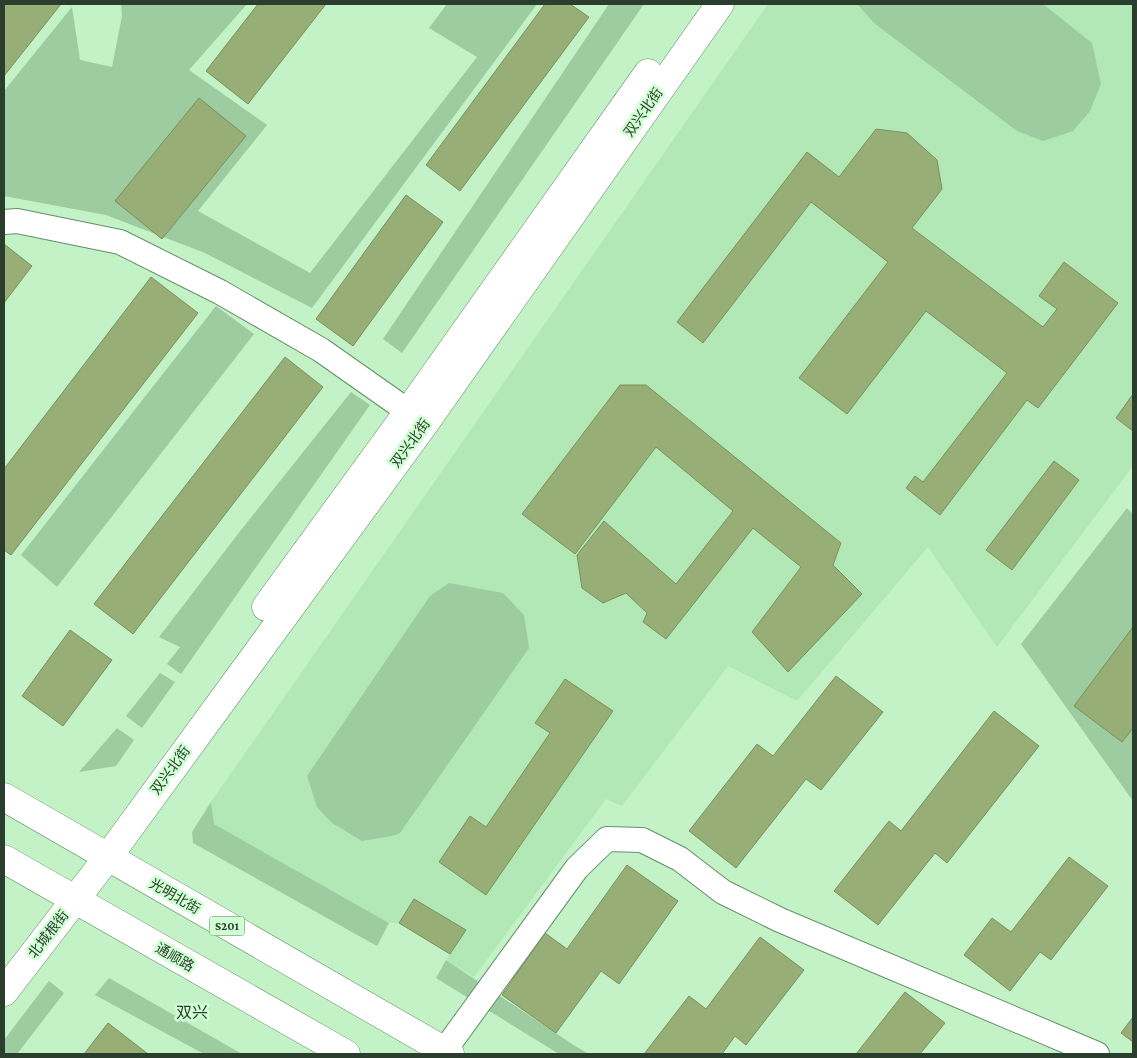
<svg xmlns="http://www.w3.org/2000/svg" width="1137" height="1058" viewBox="0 0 1137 1058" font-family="'Crimson Pro','Noto Sans SC',serif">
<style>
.built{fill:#b2e8b5}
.green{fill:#9ccc9f}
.building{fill:#97ae76;stroke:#7b915c}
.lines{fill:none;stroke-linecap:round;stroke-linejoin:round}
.minor-casing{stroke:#649067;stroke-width:26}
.tertiary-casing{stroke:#649067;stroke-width:29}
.primary-casing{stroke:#649067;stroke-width:29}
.minor{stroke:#fff;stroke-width:24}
.tertiary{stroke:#fff;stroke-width:28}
.primary{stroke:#fff;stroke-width:28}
.labels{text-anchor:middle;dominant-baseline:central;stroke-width:5;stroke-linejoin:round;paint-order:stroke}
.shield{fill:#cfffd2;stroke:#5c785e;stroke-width:1}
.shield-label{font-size:12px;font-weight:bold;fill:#2b3e2d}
.street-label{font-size:14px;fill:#2b3e2d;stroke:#cfffd2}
.quarter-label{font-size:16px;fill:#2b3e2d;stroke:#cfffd2}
</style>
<rect width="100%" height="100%" fill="#c2f2c5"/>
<!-- built -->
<path class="built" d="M768,4H1133V466L997,647L928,547L797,701L728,666L622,806L606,799L474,977L446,960L465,930L399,923H389L214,824L211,802Z"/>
<!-- green -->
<path class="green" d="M121,4H247L189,70L267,125L198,211L310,273L477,57L429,28L447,4H537L312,308L205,253L106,215L4,196V91L72,7L80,60L112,67L122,16Z
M609,4H644L402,353L383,339Z
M857,4H1043L1092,43L1101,84L1090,111L1073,131L1043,141L1017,131L874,23Z
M216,306L254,334L57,587L21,555Z
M351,392L370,405L181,674L167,664L180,647L159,637L241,530Z
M1127,508L1133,514V801L1021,644Z
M449,583L503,593L524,615L529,648L400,833L392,836L362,841L332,823L317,807L307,776L430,596Z
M160,673L175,682L142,728L126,716Z
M117,728L134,740L116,766L79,772Z
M211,802L214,824L389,923L377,946L193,843L192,832Z
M446,960L575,1046L589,1054H559L436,978Z
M109,978L242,1054H204L95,995Z
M49,981L64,993L17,1054H4V1040Z"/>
<!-- building -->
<path class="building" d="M4,4H61L4,76Z
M258,4H326L248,104L206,71Z
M545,4H570L589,17L460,191L426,165Z
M199,98L246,136L162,239L115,201Z
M876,129L907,133L937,160L942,189L912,228L1043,327L1057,309L1039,296L1064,262L1118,303L1038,408L1027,400L940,515L906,488L915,476L923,482L1007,373L926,311L847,414L799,378L888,262L811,202L703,343L677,322L807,152L839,177Z
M406,195L443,222L353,346L316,319Z
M4,244L32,266L4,303Z
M151,277L198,313L11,555L4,550V469Z
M285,357L323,387L133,634L94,604Z
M620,385H646L841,543L833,565L862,594L788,672L752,632L801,567L753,528L666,639L643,622L647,613L626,593L603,603L582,588L577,555L604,521L676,584L733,511L656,447L575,554L522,514Z
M1133,394V431L1116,418Z
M1054,461L1079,480L1012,570L986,550Z
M1133,627V728L1122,742L1074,706Z
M70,630L112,660L63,726L22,696Z
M836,676L883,712L821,790L806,779L736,868L689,831L757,744L773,756Z
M565,679L613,711L486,895L439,862L470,816L486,827L550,733L535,723Z
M994,711L1039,746L947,863L935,853L878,925L834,891L889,821L901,831Z
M1069,857L1108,886L1051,960L1040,952L1010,991L964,955L992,918L1011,932Z
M627,865L678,901L619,984L601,971L556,1033L502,995L545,933L567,949Z
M414,899L466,930L450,954L399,923Z
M760,937L804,970L746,1045L735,1036L722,1054H644L689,996L706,1009Z
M905,992L945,1023L920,1054H856Z
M1133,1017V1042L1121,1033Z
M108,1023L148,1054H84Z"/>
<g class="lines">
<!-- minor casing -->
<g class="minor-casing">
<path id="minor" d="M4,222L17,221L120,242L220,292L321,350L422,421
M444,1051L577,868L607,839L642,840L680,859L723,892L780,920L1097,1054"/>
</g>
<!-- tertiary casing -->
<g class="tertiary-casing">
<path id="tertiary" d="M266,607L408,412L648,73
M4,992L108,857L425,423L720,4"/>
</g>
<!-- primary casing -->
<g class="primary-casing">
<path id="primary" d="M4,797L450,1054
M4,859L346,1054"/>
</g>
<!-- minor -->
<use href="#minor" class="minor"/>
<!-- tertiary -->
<use href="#tertiary" class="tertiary"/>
<!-- primary -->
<use href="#primary" class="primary"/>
</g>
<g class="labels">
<!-- shield labels -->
<rect class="shield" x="209.5" y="916.5" width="35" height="19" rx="4"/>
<g class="shield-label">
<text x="227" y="926">S201</text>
</g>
<!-- street labels -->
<g class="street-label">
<text transform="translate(643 112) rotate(-55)">双兴北街</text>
<text transform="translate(410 443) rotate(-54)">双兴北街</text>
<text transform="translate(170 770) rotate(-54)">双兴北街</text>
<text transform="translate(175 896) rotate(30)">光明北街</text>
<text transform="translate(48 934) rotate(-52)">北城根街</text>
<text transform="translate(175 957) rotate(30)">通顺路</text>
</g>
<!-- quarter labels -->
<g class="quarter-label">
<text x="192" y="1012">双兴</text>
</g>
</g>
<!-- border -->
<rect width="1137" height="1058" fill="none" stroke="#2b3e2d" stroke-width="10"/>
</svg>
